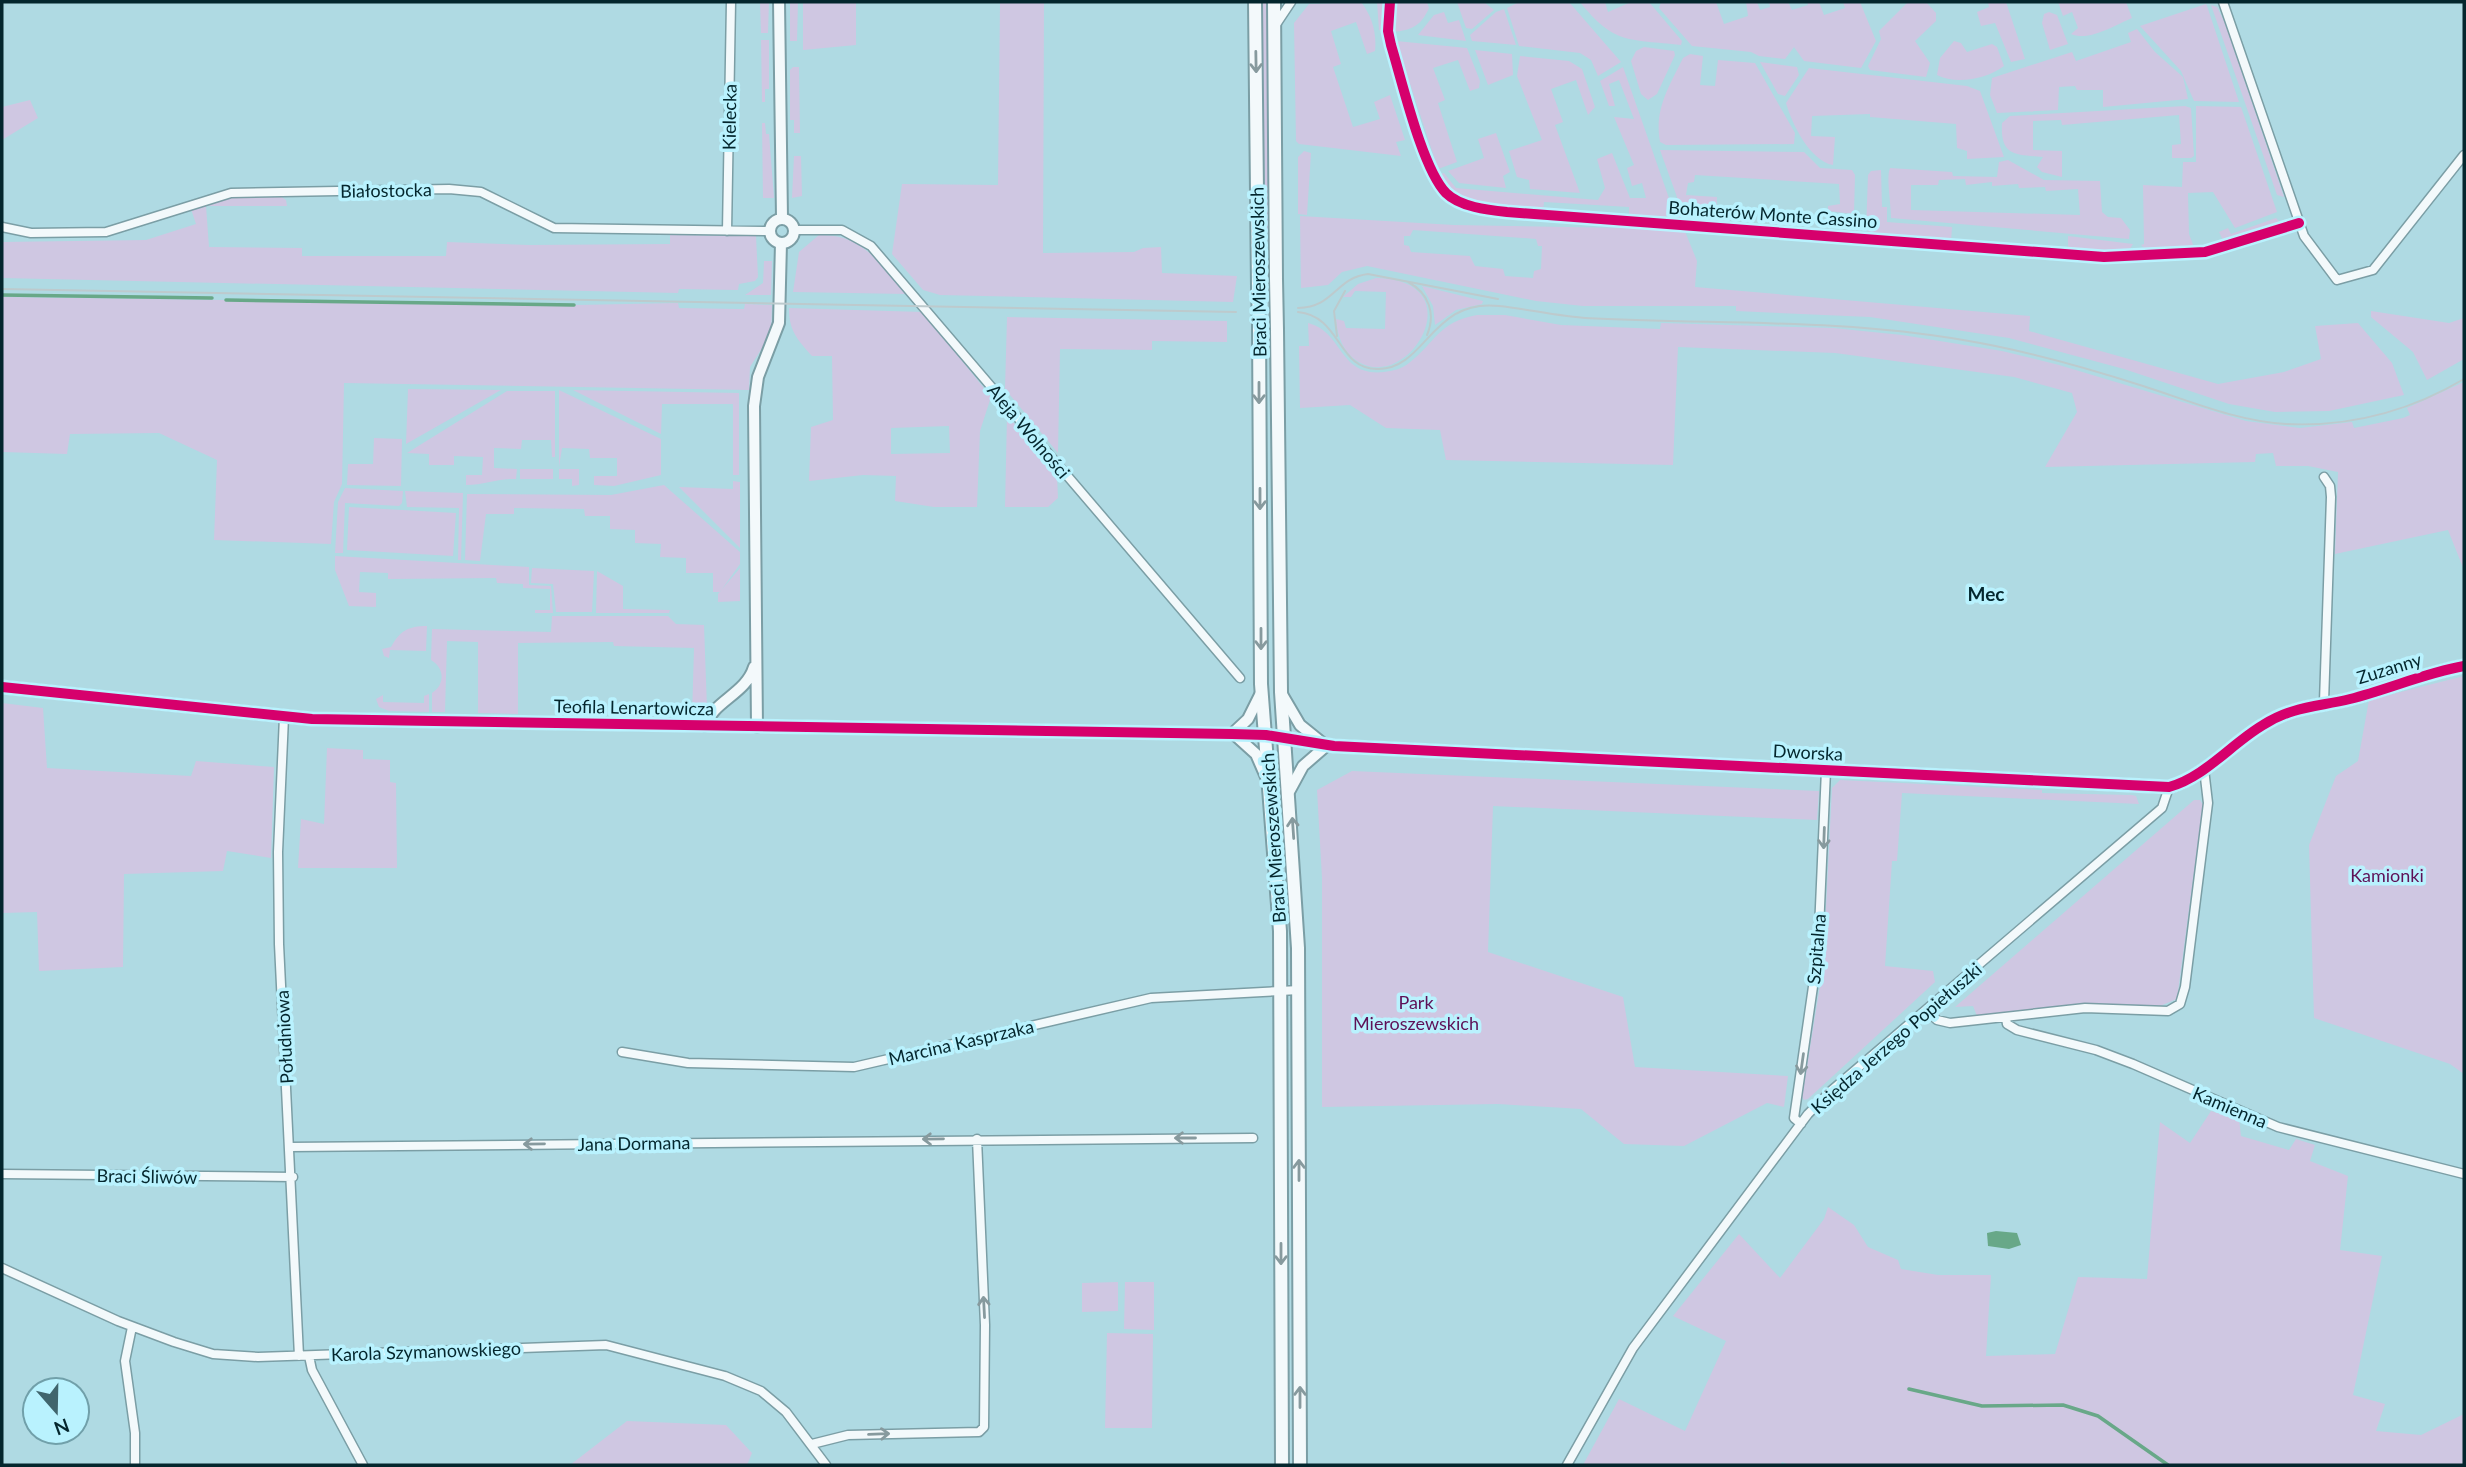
<svg xmlns="http://www.w3.org/2000/svg" width="2466" height="1467" viewBox="0 0 2466 1467" font-family="Lato,sans-serif">
<style>
.green{fill:#cfc7e2;fill-rule:evenodd}
.water{fill:#68a888}
.lines{fill:none;stroke-linecap:round;stroke-linejoin:round}
.stream{stroke:#68a888;stroke-width:3.5}
.minor-casing{stroke:#7b9ea5;stroke-width:11}
.tertiary-casing{stroke:#7b9ea5;stroke-width:14}
.secondary-casing{stroke:#7b9ea5;stroke-width:16}
.minor{stroke:#f3f9fb;stroke-width:8}
.tertiary{stroke:#f3f9fb;stroke-width:10}
.secondary{stroke:#f3f9fb;stroke-width:12}
.tram{stroke:#bdcacd;stroke-width:2}
.secondary-bridge-casing{stroke:#7b9ea5;stroke-width:16;stroke-linecap:butt}
.secondary-bridge{stroke:#f3f9fb;stroke-width:12}
.cycleway-casing{stroke:#b9f2fe;stroke-width:15}
.cycleway{stroke:#d6006c;stroke-width:10}
.oneway{stroke:#879a9e}
.labels{text-anchor:middle;dominant-baseline:central;stroke-width:7;stroke-linejoin:round;paint-order:stroke}
.street-label{font-size:18px;fill:#04262d;stroke:#b9f2fe}
.park-label{font-size:18px;fill:#5e1157;stroke:#b9f2fe}
.neighbourhood-label{font-size:19px;font-weight:bold;fill:#04262d;stroke:#b9f2fe}
</style>
<rect width="100%" height="100%" fill="#afdae3"/>
<!-- green -->
<path class="green" d="M760,2H769L768,33H761Z
M790,2H798L797,41H790Z
M803,2H856V45L803,50Z
M964,2H1044L1043,253L1134,252L1143,248L1161,247L1162,273L1237,276L1233,302L940,295L923,290L892,254L902,184L998,185L1000,3Z
M1260,2H1268L1270,224L1269,232L1266,233Z
M1361,2C1372,16 1377,33 1375,51L1367,54L1356,22L1331,31L1341,64L1333,67L1353,127L1380,119L1374,102L1390,95L1405,140L1396,142L1401,156L1299,144L1296,141L1294,23L1309,4Z
M1377,2H1384V32L1379,30Z
M1396,2H1427L1429,8C1421,26 1412,30 1393,32Z
M1457,2H1484L1494,10L1472,29L1466,28Z
M1519,2H1569L1621,62L1598,76L1591,60L1580,53L1519,46L1507,8Z
M1580,2H1605L1608,12L1631,2H1649L1682,41L1681,45C1629,39 1614,45 1580,2Z
M1661,2H1716L1724,24L1748,16L1746,2H1757L1760,10L1770,7L1769,2H1788L1792,10L1808,5L1807,2H1819L1824,15L1845,8L1843,2H1860L1876,41L1861,68L1804,61L1794,47L1785,59L1759,56L1751,52L1692,46L1659,8Z
M1908,2H1926L1936,13V21L1915,41L1930,63L1926,77L1870,70L1868,66L1881,39L1879,31Z
M1988,2H2006L2025,59L2011,62L1995,23L1981,26L1977,12L1989,7Z
M2058,2H2126L2132,18C2115,25 2089,42 2071,34L2078,28L2072,12L2063,16Z
M2206,4L2207,6L2239,102L2194,101L2181,71L2140,26Z
M2211,5L2217,7L2225,23L2284,197L2277,195Z
M1504,9L1516,45L1472,41L1470,35L1496,12Z
M1444,12L1448,23L1459,20L1466,41L1418,35L1434,15Z
M2049,12L2057,15L2068,44L2050,50L2042,23L2044,14Z
M2137,29L2155,52L2183,77L2188,99L2103,107V90H2077L2075,86L2059,87L2058,110L1997,113L1990,95L1992,78L2072,52L2076,61L2131,42L2128,33Z
M761,40H769V89H765V102H762Z
M1396,41L1467,48L1480,81L1479,88L1470,91L1458,60L1433,68L1445,100L1438,103L1457,162L1438,169Z
M1954,41L1961,43L1967,52L1992,44L1997,47L2004,66C1987,79 1956,85 1937,75L1940,58Z
M1644,47L1674,51L1675,55L1657,94L1648,100L1641,94L1631,61L1636,51Z
M1475,50L1512,54L1513,75L1488,85Z
M1690,54L1703,56L1700,85L1715,86L1718,60L1755,63L1795,133L1794,144L1666,145L1660,142C1654,109 1669,87 1683,58Z
M1520,56L1569,61L1582,69L1595,107L1588,115L1576,80L1551,89L1563,122L1555,125L1580,193L1530,189L1529,180L1517,177L1509,151L1542,140L1517,76Z
M1760,62L1797,67L1799,75L1785,96L1778,94Z
M793,67H799L800,133H794V120H790V70Z
M1623,67L1670,201L1669,219L1629,215V207L1544,202L1543,211L1466,199L1452,193L1438,175L1444,173L1456,188L1598,200L1605,188L1597,159L1612,153L1630,198H1646L1642,183L1632,186L1627,168L1634,165L1614,117L1634,119L1619,80L1609,84L1615,106H1609L1600,81Z
M1809,68L1967,86L1980,91L2004,157L1967,159V151L1957,148L1956,124L1870,117V114L1812,116L1811,136L1835,137L1833,165C1810,161 1792,124 1786,103Z
M30,100L38,118L2,140V107Z
M2185,106L2191,108L2194,156L2191,158H2172V145L2181,144L2179,115L2062,125L2061,120L2033,121V150L2062,151V177L2042,172L2037,167L2043,157C2016,154 2000,157 2002,123L2010,116Z
M2196,106L2241,107L2277,212L2235,228L2213,192L2188,193L2189,234L2194,247L2147,251L2141,245L2144,244L2143,185L2182,187L2183,162H2196Z
M762,123H765L766,134H769L774,198H763Z
M1496,133L1510,172L1503,176L1506,188L1459,183L1448,171L1484,158L1478,139Z
M1660,150L1804,152L1820,168L1852,170L1855,175L1854,214L1828,211V206L1840,204L1839,184L1695,175L1694,182L1688,183L1686,195L1717,197L1716,223L1674,219L1677,197Z
M1304,151L1311,153L1307,215L1298,214V157Z
M794,156H801L802,196L792,198Z
M2008,160L2044,180L2100,181L2102,212L2108,217L2121,218L2130,230L2129,239L1891,218C1891,204 1886,177 1890,168L1952,172L1953,176L1997,177L1999,162ZM1965,179L1966,185L1992,182V186L2018,184L2019,188L2045,187L2046,191L2078,189L2080,215L1911,210V185H1938L1939,180Z
M1881,170L1882,207H1887V222L1952,227L1951,242L1873,235L1866,230L1868,175L1871,171Z
M228,196H280L286,200L287,206H206L209,247L302,248V256H446L447,242L529,245L670,244V235L756,236L758,277L755,281L739,284L738,290L679,289L678,293L2,278V242L146,240L196,224L191,209Z
M1300,216L1454,225L1684,229L1697,261L1695,287L2030,316L2029,331L2218,384L2284,372L2321,359L2315,326L2358,323L2392,363L2404,395L2329,411L2275,412L2229,404L2124,369L2009,338L1870,317L1736,311V306H1583L1536,301L1367,266L1342,272L1328,285L1301,288ZM1413,230L1536,239L1538,246H1542L1541,269L1534,271L1533,278L1505,276L1503,269L1475,266L1470,256L1411,252L1409,246L1404,245V236H1410Z
M2276,218L2281,223L2224,242L2219,232L2228,228L2231,234Z
M819,235C864,234 879,264 907,294L793,292L799,252Z
M2068,236L2133,244L2128,252L2104,253L2068,247Z
M764,261H772L771,295H745L763,283Z
M1376,278C1476,280 1409,395 1357,361C1343,352 1337,335 1336,319L1344,321L1346,328L1385,329L1386,292L1355,291L1351,297H1343L1358,284Z
M1422,286L1483,301L1482,304L1456,310L1435,325L1433,306Z
M2,297L577,305L678,303L679,308L738,309H744L745,304L772,305L771,334L750,367L749,390L344,383L342,484L334,502L331,544L214,540L217,460L159,433L70,434L67,454L2,452Z
M789,308L923,312L991,397L980,431L977,507H934L895,501L896,476L863,475L809,481L811,427L833,420L832,356H812C797,339 789,331 789,308ZM949,426L950,453L891,454V428Z
M2371,311L2449,323L2464,318V359L2427,380L2413,352L2371,317Z
M1477,315H1505L1561,325L1660,329L1661,323L1833,328L1902,335L2002,351L2059,365L2246,421L2300,428L2352,422L2354,428L2403,418L2410,415L2407,408L2464,382V570L2448,530L2335,554L2338,472L2308,466H2276L2273,453L2256,454L2255,462L2045,467L2077,412L2072,393L2014,377L1835,353L1678,347L1673,465L1446,460L1440,430L1386,428L1350,405L1300,408L1299,346H1309L1308,323C1344,332 1338,377 1384,372C1392,371 1402,369 1409,363C1436,342 1438,322 1477,315Z
M1007,317L1227,321V342L1152,341V350L1060,349L1058,453L1005,389Z
M408,389L501,390L406,444Z
M559,390L661,439V475L614,486L594,485V476H617V458H590L589,449L562,448L559,467Z
M573,390L739,393V475H733V404H662L661,434Z
M507,391H555V457H552L551,440H522L521,449L494,448V468L517,469L516,479C497,478 485,485 466,485V475H482L483,457L454,456V465H429V454L407,453Z
M1007,415L1057,475L1058,498L1048,507H1005Z
M374,438L402,439L401,486L347,485L348,464H373Z
M520,469H553V479H520Z
M559,469H579V485L572,486V479H559Z
M733,481L740,482V548L679,487L733,489Z
M664,485L740,552V564L720,592H713V573H686V558L660,557L661,544L635,543V530L610,529V516H585L584,509L514,508V514H486L480,561L465,560L467,494L611,495Z
M345,488L403,491L402,503L399,506L345,503L343,553H335L338,502Z
M405,491L463,493L461,560H458L459,508L407,507Z
M349,507L456,513L453,556L347,550Z
M335,556L529,567V585L551,586L553,613H535V610H550V589L523,588V584L497,583L496,578L388,579V573L360,572L359,592L376,593V607L349,606L335,570Z
M532,568L594,571L592,612H556L553,584L531,583Z
M740,568V601L718,602V594Z
M597,571L623,586V609L670,610L669,613H596Z
M552,616H668L676,624L704,625L707,708L692,717L694,648L614,646L613,642L518,643V714L478,713V642L447,641L445,712H432V693C445,685 445,668 431,660L432,629L551,632Z
M427,626L426,651L390,650L389,658L384,656L382,649L391,647C400,631 408,626 427,626Z
M2464,676V1074L2450,1064L2314,1018L2309,845L2336,776L2358,761L2369,700Z
M429,694V712L389,711L379,707L376,699L383,695V702L424,703V696Z
M2,703L43,708L47,768L191,776L196,761L274,767L271,858L227,851L223,871L124,874L123,967L39,971L37,912L2,913Z
M327,748L363,750V759L390,760V782L396,783L397,868H298L301,819L324,824Z
M1352,771L1819,791L1817,820L1493,806L1488,952L1623,997L1635,1067L1788,1076L1784,1107L1767,1103L1684,1146L1624,1144L1581,1109L1498,1104L1322,1107V878L1317,790Z
M1840,780L2042,790V793L2132,795L2136,796L2139,804L1902,793L1897,861H1892L1885,966L1933,971L1935,982L1808,1099L1804,1100L1802,1097L1823,967L1832,788Z
M2194,800H2200L2203,805L2177,999L2160,1006L2097,1004L1977,1016L1973,1006L1955,1007Z
M2211,1111L2239,1119L2241,1136L2289,1150L2296,1139L2315,1145L2310,1161L2348,1176L2340,1250L2382,1256L2353,1395L2385,1404L2376,1431L2421,1435L2464,1414V1465H1790L1782,1462L1780,1465H1583L1619,1399L1685,1431L1726,1341L1673,1316L1739,1234L1780,1278L1824,1219L1828,1207L1854,1225L1868,1247L1898,1260L1901,1269L1938,1275H1991L1986,1356L2055,1354L2078,1277L2147,1279L2160,1122L2190,1143Z
M1118,1282V1311L1082,1312V1283Z
M1125,1282H1154V1330L1124,1329Z
M1107,1333L1153,1334L1152,1428H1105Z
M627,1421L726,1425L752,1453L747,1465H570Z"/>
<!-- water -->
<path class="water" d="M1996,1231L2017,1233L2021,1245L2009,1249L1988,1246L1987,1233Z"/>
<g class="lines">
<!-- stream -->
<path class="stream" d="M2,295L212,298
M226,300L574,305
M1909,1389L1982,1406L2063,1405L2098,1416L2168,1465"/>
<!-- minor casing -->
<g class="minor-casing">
<path id="minor" d="M1390,2L1388,31L1391,45C1402,81 1422,168 1446,193C1460,207 1488,210 1507,212L2104,257L2205,252L2299,223
M2223,2L2304,236L2337,280L2373,270L2464,155
M1277,23L1291,2
M2,227L31,233L106,232L231,193L449,189L481,192L554,228L770,231
M794,230H842L871,246L1240,678
M727,231L731,2
M2324,702L2331,497L2330,486L2324,477
M284,717L278,852L279,944L299,1356
M1926,1010L1937,1020L1950,1023L2085,1008L2168,1011L2180,1004L2185,987L2208,803L2204,769
M2006,1018L2007,1024L2017,1030L2096,1050L2133,1064L2278,1127L2464,1174
M622,1052L688,1063L854,1067L1151,998L1299,990
M1801,1124L1794,1118L1818,952L1826,770
M290,1147L1253,1138
M2,1174L293,1177
M2,1268L118,1321L174,1342L213,1354L258,1357L606,1345L725,1376L761,1391L786,1412L826,1465
M132,1327L125,1361L135,1433V1465
M309,1356L312,1370L363,1465
M812,1444L848,1435L979,1432L984,1427L985,1325L977,1139
M1567,1465L1633,1348L1808,1114L1832,1090L2162,808L2169,787"/>
</g>
<!-- tertiary casing -->
<g class="tertiary-casing">
<path id="tertiary" d="M779,2L782,218
M770 231a12 12 0 1 1 24 0a12 12 0 1 1-24 0Z
M2,687L312,719L1232,734L1266,735L1334,746L2169,787C2205,777 2231,744 2263,725C2293,706 2317,707 2350,699C2389,689 2425,673 2464,666
M1283,696L1300,725L1326,746
M705,726C713,701 746,694 754,667
M757,727L754,406L758,377L779,323L781,243
M1232,734L1248,719L1261,693
M1235,735L1256,754L1266,777
M1290,790L1303,766L1326,746"/>
</g>
<!-- secondary casing -->
<g class="secondary-casing">
<path id="secondary" d="M1255,2L1258,288
M1274,2L1276,279
M1259,324L1261,684L1280,931L1282,1465
M1277,330L1281,692L1298,948L1300,1465"/>
</g>
<!-- minor -->
<use href="#minor" class="minor"/>
<!-- tertiary -->
<use href="#tertiary" class="tertiary"/>
<!-- secondary -->
<use href="#secondary" class="secondary"/>
<!-- tram -->
<path class="tram" d="M1408,282C1429,293 1436,314 1427,335
M2,289L1236,312
M1298,308C1335,307 1335,278 1368,274L1498,299
M1298,312C1342,316 1337,371 1379,369C1426,368 1432,298 1499,306C1528,309 1556,316 1585,318C1711,325 1837,318 1963,340C2024,350 2084,367 2143,386C2190,401 2236,421 2286,424C2349,427 2410,411 2464,379
M1337,336L1334,311L1345,291"/>
<!-- secondary-bridge casing -->
<g class="secondary-bridge-casing">
<path id="secondary-bridge" d="M1276,279L1277,330
M1258,288L1259,324"/>
</g>
<!-- secondary-bridge -->
<use href="#secondary-bridge" class="secondary-bridge"/>
<!-- cycleway casing -->
<g class="cycleway-casing">
<path id="cycleway" d="M1390,2L1388,31L1391,45C1402,81 1422,168 1446,193C1460,207 1488,210 1507,212L2104,257L2205,252L2299,223
M2,687L312,719L1232,734L1266,735L1334,746L2169,787C2205,777 2231,744 2263,725C2293,706 2317,707 2350,699C2389,689 2425,673 2464,666"/>
</g>
<!-- cycleway -->
<use href="#cycleway" class="cycleway"/>
</g>
<!-- one-way arrows -->
<defs><path id="oneway-shaft" d="M-6 0H5M1.5-3L5.5 0L1.5 3" fill="none" stroke-width="1.6" stroke-linecap="round" stroke-linejoin="round" transform="scale(1.75)"/></defs>
<g class="oneway">
<use href="#oneway-shaft" transform="translate(1256 62) rotate(89)"/>
<use href="#oneway-shaft" transform="translate(1259 393) rotate(90)"/>
<use href="#oneway-shaft" transform="translate(1260 499) rotate(90)"/>
<use href="#oneway-shaft" transform="translate(1261 639) rotate(90)"/>
<use href="#oneway-shaft" transform="translate(1293 828) rotate(-94)"/>
<use href="#oneway-shaft" transform="translate(1824 838) rotate(92)"/>
<use href="#oneway-shaft" transform="translate(1802 1064) rotate(98)"/>
<use href="#oneway-shaft" transform="translate(1185 1138) rotate(180)"/>
<use href="#oneway-shaft" transform="translate(933 1139) rotate(179)"/>
<use href="#oneway-shaft" transform="translate(534 1144) rotate(179)"/>
<use href="#oneway-shaft" transform="translate(1299 1170) rotate(-90)"/>
<use href="#oneway-shaft" transform="translate(1281 1254) rotate(90)"/>
<use href="#oneway-shaft" transform="translate(984 1307) rotate(-93)"/>
<use href="#oneway-shaft" transform="translate(1300 1397) rotate(-90)"/>
<use href="#oneway-shaft" transform="translate(879 1434) rotate(-2)"/>
</g>
<g class="labels">
<!-- street labels -->
<g class="street-label">
<text transform="translate(729 117) rotate(-89)">Kielecka</text>
<text transform="translate(386 190) rotate(-1)">Białostocka</text>
<text transform="translate(1773 214) rotate(4)">Bohaterów Monte Cassino</text>
<text transform="translate(1258 272) rotate(-91)">Braci Mieroszewskich</text>
<text transform="translate(1029 431) rotate(50)">Aleja Wolności</text>
<text transform="translate(2389 668) rotate(-17)">Zuzanny</text>
<text transform="translate(634 707) rotate(1)">Teofila Lenartowicza</text>
<text transform="translate(1808 752) rotate(3)">Dworska</text>
<text transform="translate(1273 838) rotate(-94)">Braci Mieroszewskich</text>
<text transform="translate(1816 949) rotate(-85)">Szpitalna</text>
<text transform="translate(284 1037) rotate(-93)">Południowa</text>
<text transform="translate(1896 1038) rotate(-41)">Księdza Jerzego Popiełuszki</text>
<text transform="translate(961 1042) rotate(-13)">Marcina Kasprzaka</text>
<text transform="translate(2230 1107) rotate(23)">Kamienna</text>
<text transform="translate(634 1143) rotate(-1)">Jana Dormana</text>
<text transform="translate(147 1176) rotate(1)">Braci Śliwów</text>
<text transform="translate(426 1351) rotate(-2)">Karola Szymanowskiego</text>
</g>
<!-- park labels -->
<g class="park-label">
<text x="2387" y="875">Kamionki</text>
<text x="1416" y="1002">Park<tspan x="1416" dy="21">Mieroszewskich</tspan></text>
</g>
<!-- neighbourhood labels -->
<g class="neighbourhood-label">
<text x="1986" y="593">Mec</text>
</g>
</g>
<!-- border -->
<rect width="2466" height="1467" fill="none" stroke="#04262d" stroke-width="7"/>
<!-- north arrow -->
<g transform="translate(56 1411) rotate(160)"><circle r="33" fill="#b9f2fe" stroke="#71a0aa" stroke-width="2"/>
<path d="M0-5L12 26L0 18L-12 26Z" fill="#40656d"/>
<text y="-10" font-size="19" font-weight="bold" text-anchor="middle" fill="#04262d">N</text>
</g>
</svg>
